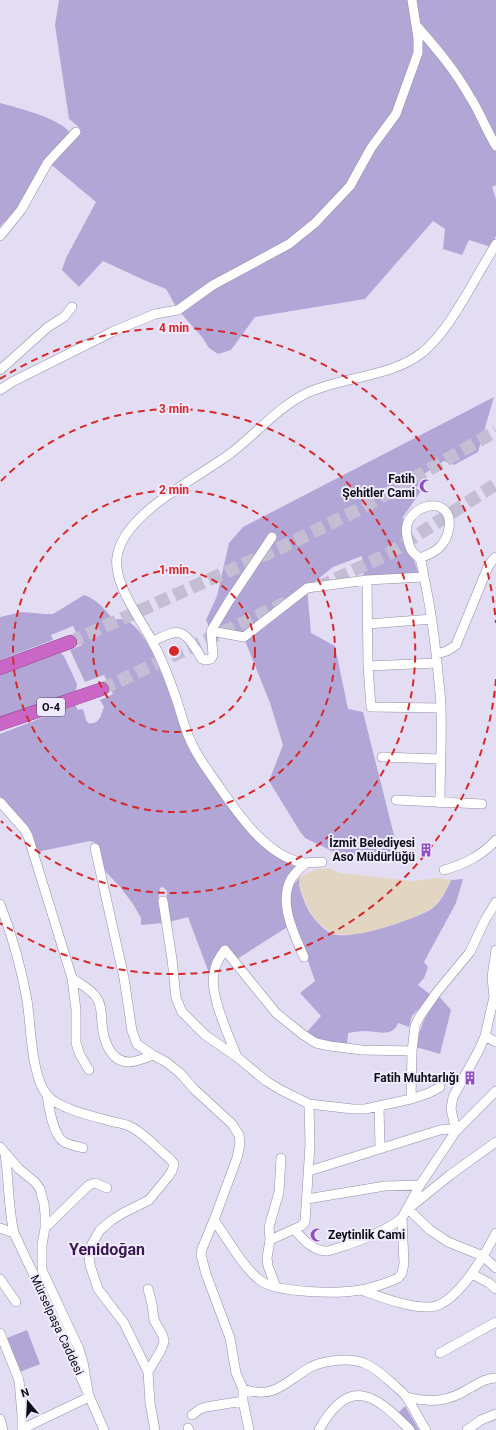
<svg xmlns="http://www.w3.org/2000/svg" width="496" height="1430" viewBox="0 0 496 1430" font-family="Roboto,sans-serif">
<style>
.industrial{fill:#e2d6c2}
.green{fill:#b2a6d7}
.lines{fill:none;stroke-linecap:round;stroke-linejoin:round}
.highway-tunnel{stroke:#c3bed3;stroke-width:13;stroke-dasharray:13 6;stroke-linecap:butt}
.minor-casing{stroke:#938ea3;stroke-width:10}
.highway-casing{stroke:#894788;stroke-width:14}
.minor{stroke:#fff;stroke-width:9}
.highway{stroke:#ca66c6;stroke-width:13}
.ring{fill:none;stroke:#d62828;stroke-width:2;stroke-dasharray:7 5}
.labels{text-anchor:middle;dominant-baseline:central;stroke-width:4;stroke-linejoin:round;paint-order:stroke}
.shield{fill:#efebfe;stroke:#52505b;stroke-width:1}
.shield-label{font-size:11px;font-weight:bold;fill:#0f0d15}
.poi-label{font-size:12px;font-weight:bold;fill:#0f0d15;stroke:#efebfe;text-anchor:end}
.street-label{font-size:12px;fill:#0f0d15;stroke:#efebfe}
.district-label{font-size:16px;font-weight:bold;fill:#3b1950;stroke:#efebfe}
.centre{fill:#d62828;stroke:#efebfe;stroke-width:2}
.ring-label{font-size:12px;text-anchor:middle;font-weight:bold;fill:#d62828;stroke:#efebfe;stroke-width:4;stroke-linejoin:round;paint-order:stroke}
</style>
<rect width="100%" height="100%" fill="#e3ddf4"/>
<!-- industrial -->
<path class="industrial" d="M328,868L341,873L412,881L440,878L451,880L446,891L433,908L410,919L360,935L334,934L317,922L307,907L298,883L300,877L317,869Z"/>
<!-- green -->
<path class="green" d="M59,0H496V185L492,187L496,199V236L491,247L469,240L462,255L443,249L445,229L433,221L365,299L255,317L231,350L218,354L209,348L202,337L178,310L166,289L144,280L103,261L79,287L62,270L66,258L96,202L48,162L18,207L0,227V103C18,108 60,118 70,133L76,132L81,129L69,119L55,25Z
M494,397L478,452L454,465L444,461L424,474L418,482L420,483L416,488L421,491L403,517L405,534L410,556L414,560L419,575L364,579L362,556L333,567L307,588L311,633L335,646L348,709L363,712L401,863L334,857V852L305,838L299,830L269,781L283,745L270,703L244,638L211,631L206,620L217,596L229,543L243,527Z
M84,595C97,599 105,610 114,620C144,609 168,692 176,712C181,725 189,747 196,759C203,770 211,781 218,792C232,811 244,830 263,845C273,853 285,860 296,867L292,873L289,926L234,961L222,953L209,973L188,917L169,922L166,907L167,891L163,887L160,888L158,901L162,923L141,925V918L133,904L121,888L104,870L96,843L90,841L37,852L32,833L0,797V734L75,705L78,710L82,709C86,713 84,718 88,723C99,725 101,716 104,707L100,700L113,694L104,675L85,682L70,650L82,645L73,626L51,635L53,640L0,660V617L22,612L45,614H53Z
M61,653L64,656L77,684L76,690L74,692L0,719V675Z
M300,877C297,886 302,894 305,903C309,914 322,930 333,934C351,941 417,919 433,908C441,901 447,890 451,880L463,879L456,903L424,962L428,967L424,978L418,985L431,995L412,1016L409,1027L398,1023C393,1038 376,1031 364,1031C359,1031 354,1032 348,1033L347,1046L320,1042L306,1033L321,1016L300,993L315,981L291,912L289,898L291,888Z
M438,995L451,1010L440,1054L416,1047C420,1026 427,1013 438,995Z
M27,1330L40,1364L20,1372L7,1338Z
M405,1406L419,1430H415L398,1413Z"/>
<g class="lines">
<!-- highway-tunnel -->
<path class="highway-tunnel" d="M319,587L388,554L496,484
M70,642L282,547L362,508L496,431
M102,689L287,602"/>
<!-- minor casing -->
<g class="minor-casing">
<path id="minor" d="M416,25C436,48 455,70 470,97C480,112 486,130 496,146
M0,236L21,210L48,162L76,132
M0,370L48,327L64,317L72,307
M0,390L12,382L112,332L155,314L178,310L213,285L289,244L315,223L350,186L371,148L396,114L418,53V38L412,0
M420,558C436,552 446,546 449,528C454,491 400,505 407,536C408,541 409,547 412,551C414,554 418,556 420,559C422,564 423,572 424,577C431,609 435,641 438,673C439,685 441,697 441,709C442,740 440,772 440,803
M367,580L368,666L371,707L441,708
M368,624L432,619
M211,631L244,637L307,588L367,580L424,577
M153,641C174,632 181,625 195,648C198,651 199,655 202,659L205,660L211,659L213,655L211,631L229,601L272,537
M436,654L447,651L456,645L488,567L492,561L496,557
M368,666L437,663
M382,757L440,759
M396,800L482,804
M0,802L24,829L28,836L72,978L76,1010V1043L80,1055L89,1070
M95,848L124,978L132,1031L137,1044L153,1055
M322,862C316,862 309,863 304,863C263,856 233,806 211,775C204,765 197,755 192,744C185,731 182,716 177,701C170,680 162,659 151,639C139,617 113,583 117,557C123,513 198,478 231,453C256,434 277,408 305,394C342,376 391,378 423,352C444,334 457,310 471,287C479,272 488,258 496,244
M444,870C465,864 481,856 496,840
M163,901L172,959L176,998L182,1012L205,1035L237,1057L266,1081L281,1090L309,1104L353,1109H365L411,1099L429,1093L440,1087
M0,904C12,935 21,967 27,1000C31,1025 31,1076 47,1095C58,1109 96,1117 114,1122C119,1123 126,1124 131,1127C145,1134 159,1150 171,1160L174,1164L172,1171L168,1177L149,1200L123,1213L112,1220L100,1230L92,1244L89,1256L90,1265L98,1289L124,1323L148,1372L150,1403L155,1430
M304,957C294,934 278,903 291,879C295,873 300,868 306,863
M72,978C78,983 92,990 96,997C102,1004 101,1015 102,1023C103,1039 110,1062 129,1062C137,1062 145,1058 153,1055L166,1062L180,1073L194,1089L232,1124L239,1135L240,1144L237,1158L214,1220L202,1249L201,1255L206,1274L230,1338L236,1373L243,1389V1401L249,1430
M485,1036L496,1042
M237,1057C229,1036 209,994 214,973C215,965 220,956 225,950L276,1013L302,1034L316,1043L330,1046L362,1050L412,1051L415,1026L420,1016L437,992L470,952L485,920L496,902
M47,1095C49,1108 53,1135 64,1142C69,1145 77,1146 83,1148
M411,1099L412,1051
M379,1106L380,1148
M456,1131L451,1109L453,1097L479,1050L485,1036L494,997L492,977L496,950
M496,1142L450,1175L408,1209L430,1230L448,1242L483,1256L496,1268
M0,1147L19,1169L35,1182L40,1189L44,1204L45,1214V1228L42,1245V1270L79,1349L83,1362L89,1397L22,1429
M5,1154C9,1180 8,1207 14,1233
M309,1171L440,1130L449,1129L456,1131
M307,1199L385,1186L420,1185
M214,1220C227,1238 244,1269 261,1281C278,1293 339,1294 360,1290C369,1289 390,1282 398,1278L402,1273L404,1264L402,1218L420,1185L456,1131L496,1091
M0,1228L14,1233L66,1343L104,1430
M45,1228L89,1185L95,1183L107,1188
M294,1229C303,1239 313,1252 328,1251C350,1245 385,1232 402,1218
M270,1240L301,1226L305,1222L310,1145L309,1104
M472,1274L489,1283L496,1289
M0,1279L16,1302
M276,1287L268,1266L267,1258L270,1240L269,1227L279,1192L281,1158
M148,1289L152,1304L154,1320L163,1336L164,1342L161,1350L148,1372
M361,1290C381,1297 409,1308 430,1307C456,1306 485,1254 496,1233
M0,1333L19,1380L22,1415V1430
M440,1353L496,1322
M243,1389C274,1400 285,1382 309,1368C316,1364 324,1362 332,1361C361,1357 372,1365 392,1383C397,1388 404,1393 407,1398C414,1408 419,1420 426,1430
M407,1397C431,1403 448,1402 470,1388C479,1383 486,1378 496,1378
M192,1415L200,1409L206,1407L243,1401
M0,1419L3,1430
M188,1428L189,1430
M319,1430C349,1375 375,1394 410,1430
M467,1430L481,1420L496,1414"/>
</g>
<!-- highway casing -->
<g class="highway-casing">
<path id="highway" d="M0,668L70,642
M0,724L102,689"/>
</g>
<!-- minor -->
<use href="#minor" class="minor"/>
<!-- highway -->
<use href="#highway" class="highway"/>
</g>
<!-- distance rings -->
<g class="ring">
<circle cx="174" cy="651" r="81"/>
<circle cx="174" cy="651" r="161"/>
<path d="M1 481A242 242 0 1 1 1 821"/>
<path d="M496 679A323 323 0 0 1 0 923M0 379A323 323 0 0 1 496 623"/>
</g>
<!-- icons -->
<defs>
<g id="mosque-bare" transform="scale(1.08)"><path d="M3.5-4.9A6 6 0 1 0 3.5 4.9A5 5 0 1 1 3.5-4.9Z" fill="#934ec2" stroke="#efebfe" stroke-width="2.5" paint-order="stroke"/></g>
<g id="building-bare" transform="scale(1.08)"><path d="M-4-6H4V6H1V3H-1V6H-4ZM-2.5-4.3h1.7v1.8h-1.7ZM.8-4.3h1.7v1.8H.8ZM-2.5-1h1.7V.8h-1.7ZM.8-1h1.7V.8H.8Z" fill="#934ec2" stroke="#efebfe" stroke-width="2.5" paint-order="stroke"/></g>
</defs>
<g fill-rule="evenodd">
<use href="#mosque-bare" x="426" y="486"/>
<use href="#building-bare" x="426" y="850"/>
<use href="#building-bare" x="470" y="1078"/>
<use href="#mosque-bare" x="317" y="1235"/>
</g>
<g class="labels">
<!-- shield labels -->
<rect class="shield" x="37" y="698" width="28" height="18" rx="3"/>
<g class="shield-label">
<text x="51" y="707">O-4</text>
</g>
<!-- poi labels -->
<g class="poi-label">
<text x="415" y="479">Fatih<tspan x="415" dy="14">Şehitler Cami</tspan></text>
<text x="415" y="843">İzmit Belediyesi<tspan x="415" dy="14">Aso Müdürlüğü</tspan></text>
<text x="459" y="1078">Fatih Muhtarlığı</text>
<text x="328" y="1235" text-anchor="start">Zeytinlik Cami</text>
</g>
<!-- street labels -->
<g class="street-label">
<text transform="translate(57 1325) rotate(65)">Mürselpaşa Caddesi</text>
</g>
<!-- district labels -->
<g class="district-label">
<text x="107" y="1249">Yenidoğan</text>
</g>
</g>
<circle cx="174" cy="651" r="6" class="centre"/>
<g class="ring-label">
<text x="174" y="332">4 min</text>
<text x="174" y="413">3 min</text>
<text x="174" y="494">2 min</text>
<text x="174" y="574">1 min</text>
</g>
<!-- north arrow -->
<g transform="translate(28 1402) rotate(342)" stroke="#efebfe" stroke-width="3" paint-order="stroke">
<path d="M0-3L7 15L0 10L-7 15Z" fill="#0f0d15"/>
<text y="-6" font-size="11" font-weight="bold" text-anchor="middle" fill="#0f0d15">N</text>
</g>
</svg>
